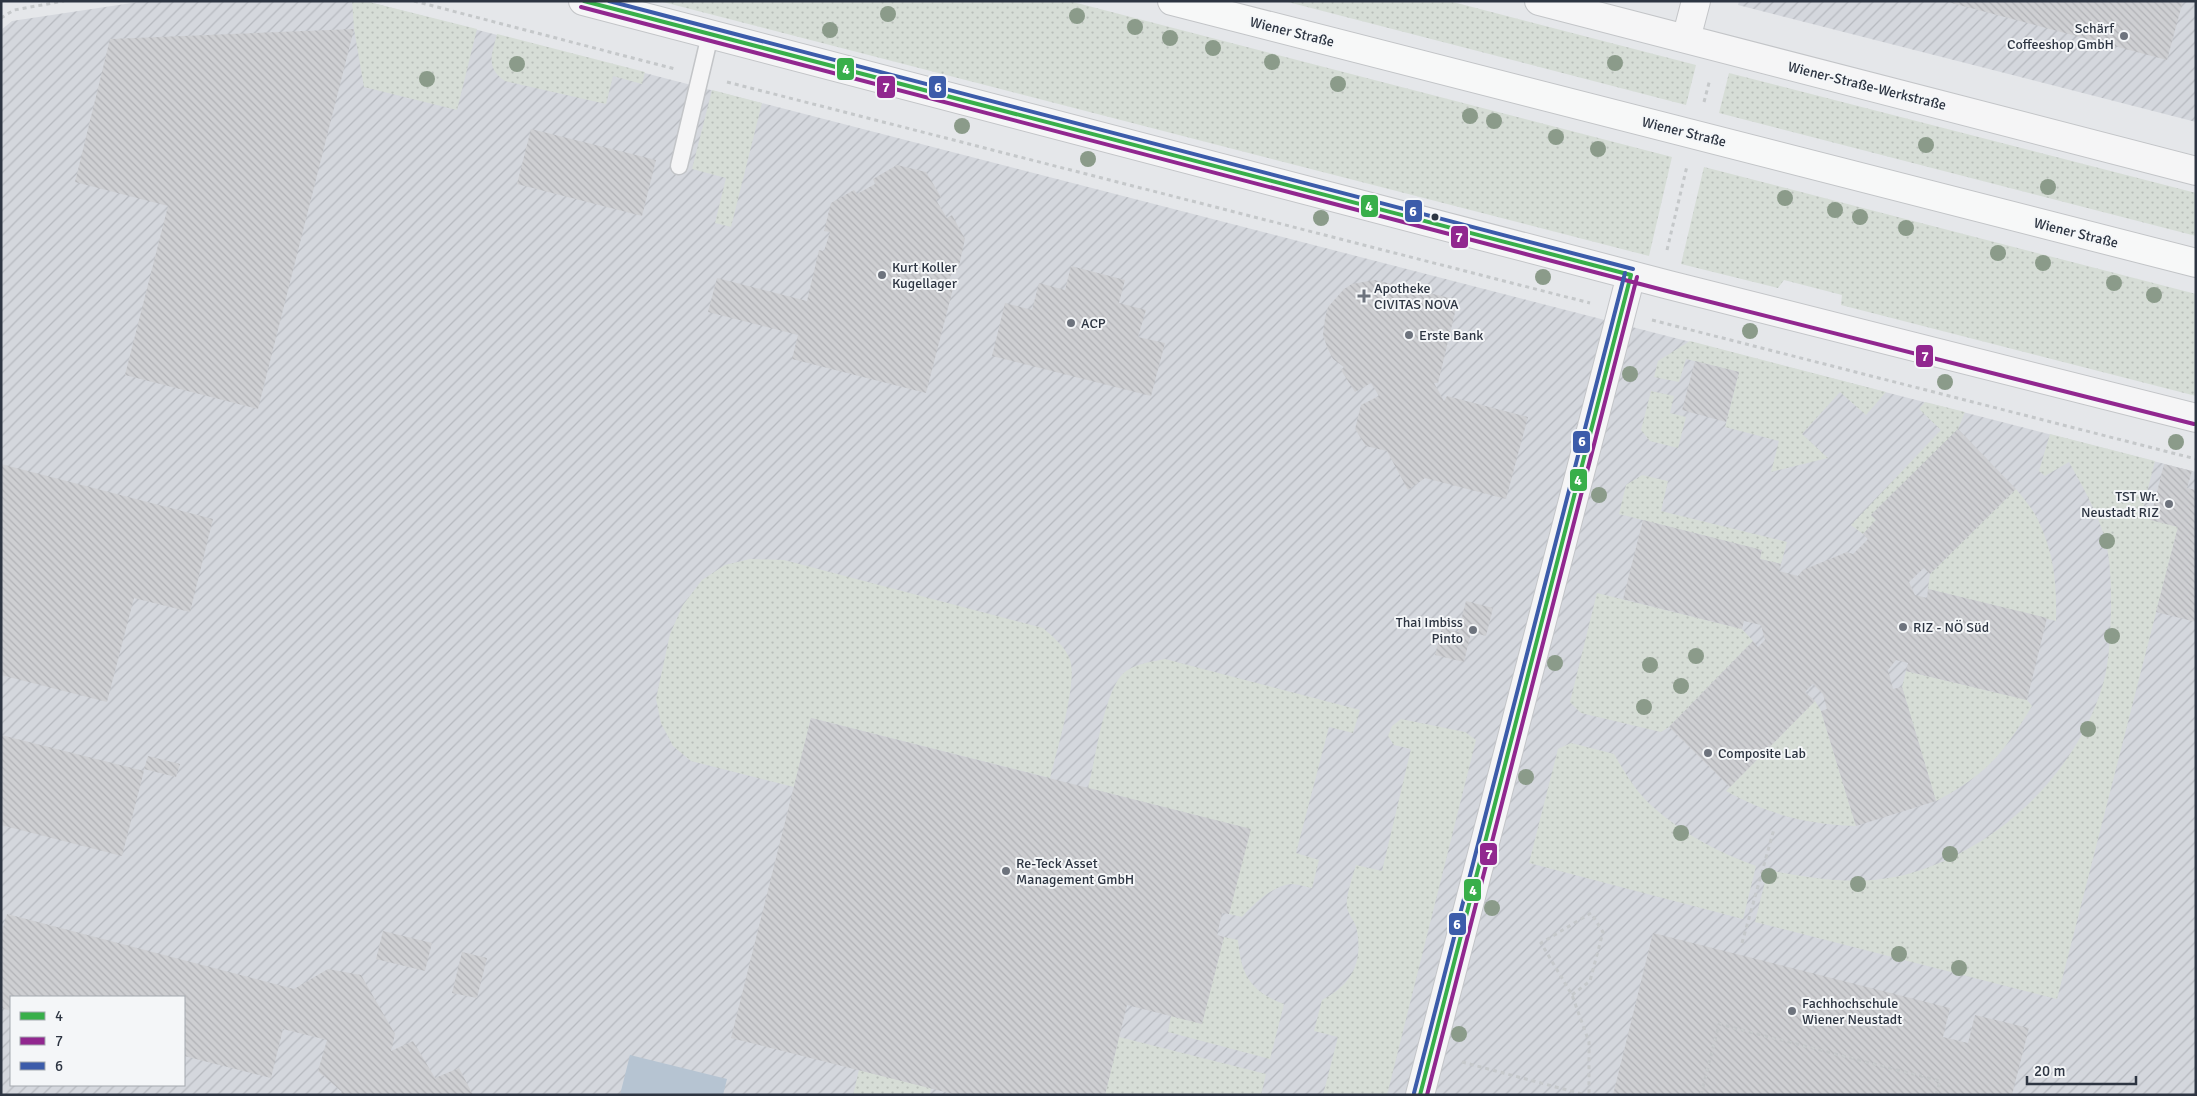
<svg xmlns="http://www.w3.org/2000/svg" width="2197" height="1096" viewBox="0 0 2197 1096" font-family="Signika,sans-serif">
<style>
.industrial{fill:url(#industrial-furrows);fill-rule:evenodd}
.green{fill:url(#green-dots)}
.water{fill:#b6c4d2}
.building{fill:url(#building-back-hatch)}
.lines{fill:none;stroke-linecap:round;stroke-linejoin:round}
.lane-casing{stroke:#c3c5c8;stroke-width:19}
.street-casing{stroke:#c3c5c8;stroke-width:30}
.primary-casing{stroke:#c2c4c7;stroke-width:30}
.path{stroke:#c5c8ca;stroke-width:3;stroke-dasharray:4 4;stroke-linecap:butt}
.lane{stroke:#f5f5f6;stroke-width:16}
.street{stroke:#f5f5f6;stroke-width:28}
.primary{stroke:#f7f8f8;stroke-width:28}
.bus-1-casing{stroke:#f4f6f8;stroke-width:8}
.bus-2-casing{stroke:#f4f6f8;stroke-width:8}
.bus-3-casing{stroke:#f4f6f8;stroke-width:8}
.bus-1{stroke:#38af4a;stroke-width:4}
.bus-2{stroke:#91278f;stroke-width:4}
.bus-3{stroke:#3c5caa;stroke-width:4}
.tree{fill:#8b9b8a}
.poi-dot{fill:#6d737d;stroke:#f4f6f8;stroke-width:2}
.bus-dot{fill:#2d3542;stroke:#f4f6f8;stroke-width:2}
.labels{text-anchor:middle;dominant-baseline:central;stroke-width:4;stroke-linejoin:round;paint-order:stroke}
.poi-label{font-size:14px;fill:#2d3542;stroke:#f4f6f8;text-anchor:start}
.street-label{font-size:14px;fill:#2d3542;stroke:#f4f6f8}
.line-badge{stroke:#f4f6f8;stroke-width:2}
.badge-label{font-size:14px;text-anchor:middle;font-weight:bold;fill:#fff}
</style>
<defs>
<pattern id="industrial-furrows" width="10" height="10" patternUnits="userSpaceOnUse" patternTransform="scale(1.25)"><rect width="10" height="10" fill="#d4d7dd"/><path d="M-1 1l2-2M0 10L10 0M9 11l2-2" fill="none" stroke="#b6b9bf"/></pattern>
<pattern id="green-dots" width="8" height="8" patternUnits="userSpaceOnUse" patternTransform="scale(1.25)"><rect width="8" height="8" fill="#d6ddd6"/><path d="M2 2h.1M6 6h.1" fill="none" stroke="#b8beb9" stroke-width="1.8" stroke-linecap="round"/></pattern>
<pattern id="building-back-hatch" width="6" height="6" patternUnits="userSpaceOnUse" patternTransform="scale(1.25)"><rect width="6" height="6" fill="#cecfd2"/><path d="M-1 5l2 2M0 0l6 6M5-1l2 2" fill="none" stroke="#b1b2b6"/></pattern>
</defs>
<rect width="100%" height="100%" fill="#e5e7ea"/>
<!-- industrial -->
<path class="industrial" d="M145,1H365L2196,472V1095H1V30L12,21ZM11,997H184V1085H11Z
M1739,1H2196V122L1738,5Z"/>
<!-- green -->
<path class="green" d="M352,1H365L477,29L457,110L364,87L354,29Z
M659,1H1069L1672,157L1649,256Z
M1284,1H1449L1696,65L1686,105Z
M497,34L645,72L642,84L613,76L606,104L505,81C485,67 492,55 497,34Z
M1729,73L2196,193V236L1719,113Z
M712,90L762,103L731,227L715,223L726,178L692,169Z
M1704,167L2196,294V396L1841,305L1842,295L1784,280L1778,288L1681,264Z
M1690,341L1886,392L1866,415L1840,392L1802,434L1828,458L1771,472L1779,441L1725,427L1739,372L1686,359L1679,382L1654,377L1658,361Z
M1651,391L1674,396L1670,413L1686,417L1678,448L1650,441L1641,430Z
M1925,402L1965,412L1958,429L1871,515L1876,520L1863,534L1851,525L1941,430L1919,409Z
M2050,434L2155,461L2141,516L2178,527L2057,999L1755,922L1768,870C1815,879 1864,887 1911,873C1999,847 2077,773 2103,684C2110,660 2110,633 2111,609C2111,589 2111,567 2107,548C2101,518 2084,489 2069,462L2045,476L2039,471Z
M1642,475L1668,481L1661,511L1787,542L1781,564L1760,559L1761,550L1619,514L1626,485Z
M2016,489C2023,498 2033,509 2038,520C2054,553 2057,585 2056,621L1928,589L1930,574Z
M750,559L784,560L1043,628C1053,637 1065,646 1070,660C1078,682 1056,753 1050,778L811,718L794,787L691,761L673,746L661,723L656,699L670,634L683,605L702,580L725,565Z
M1597,593L1742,629L1753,641L1669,727L1661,732L1581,713L1570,702Z
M1165,659L1360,710L1353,733L1329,727L1296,853L1319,860L1312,888C1306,887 1298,884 1292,884C1273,885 1254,904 1242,917L1229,914L1250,829L1088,788C1095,761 1104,695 1121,676C1131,664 1151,662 1165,659Z
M1906,671L2027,700L2032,706C2003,754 1986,775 1936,801L1902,687Z
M1815,701L1821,711L1856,826C1806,824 1770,815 1726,791Z
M1401,719L1465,732L1476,740L1387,1095H1323L1338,1037L1314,1031L1322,1000C1351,985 1363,964 1357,931C1356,922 1348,915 1347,907C1345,898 1353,875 1356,865L1382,871L1411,749L1394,745L1388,736L1392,726Z
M1571,743L1614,754C1625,773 1636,792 1653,807C1682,833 1719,853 1756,866L1743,919L1529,863L1558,749Z
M1224,937L1238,940C1241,975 1250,991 1284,1004L1270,1059L1168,1032L1171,1016L1202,1023Z
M1119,1037L1266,1074L1261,1095H1105Z
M859,1070L931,1088L930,1095H853Z"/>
<!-- water -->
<path class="water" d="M630,1055L727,1079L723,1095H620Z"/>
<!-- building -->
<path class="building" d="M1944,1H2183L2167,60Z
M354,29L258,409L125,375L168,206L75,182L110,39Z
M531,129L656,160L642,216L517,184Z
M897,165L926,172L941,197L936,200L947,218L952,215L965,239L959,266L953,265L949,283L954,285L926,393L792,359L798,335L708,312L717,278L807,301L819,250L824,251L830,232L824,231L831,203L854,190L857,194L875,184L873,179Z
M1071,266L1125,280L1119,303L1146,310L1138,337L1165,343L1151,396L992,356L1005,303L1032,310L1039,283L1065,290Z
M1375,280L1458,300L1438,383H1434L1444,401L1447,396L1528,417L1506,499L1425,478L1408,490L1387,451L1366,446L1355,429L1361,405L1379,396L1371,383L1355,392L1341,370L1344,367L1333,359L1327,347L1323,335L1325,318L1328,307L1344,289L1352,284Z
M1695,361L1739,372L1726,422L1682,410Z
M1958,429L2016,489L1930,574L1924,568L1909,582L1915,595L1927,598L1928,589L2047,618L2027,700L1906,671L1908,663L1896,660L1888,670L1893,689L1902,687L1936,801L1856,826L1821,711L1827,709L1823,694L1813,684L1805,692L1815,701L1730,787L1669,727L1753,641L1758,647L1765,640L1761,625L1744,621L1742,629L1623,599L1643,520L1762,550L1760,559L1781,564L1779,571L1798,576L1803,570L1847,552L1853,554L1868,539L1863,534L1876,520L1871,515Z
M1,464L213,519L190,612L134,598L107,702L1,675Z
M2164,464L2192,471L2187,488L2196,490V622L2156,612L2178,527L2150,520Z
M1466,601L1493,608L1486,636L1471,632L1464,662L1435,655L1442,628L1458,632Z
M811,718L1251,829L1229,914L1222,913L1217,935L1224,937L1202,1024L1127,1005L1105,1095H957L731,1038Z
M1,735L144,771L122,856L1,825Z
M148,756L180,764L176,777L144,769Z
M7,914L294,989L328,969L361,975L395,1034L391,1051L413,1041L435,1078L459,1068L473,1095H338L342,1092L318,1071L327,1040L283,1029L271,1078L184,1056V997H11V1011L1,1008V934Z
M383,931L432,943L425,971L376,959Z
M1653,933L1950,1008L1943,1037L1968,1043L1975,1015L2029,1028L2012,1095H1613Z
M462,952L487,958L477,998L452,993Z"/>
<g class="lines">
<!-- lane casing -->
<g class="lane-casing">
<path id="lane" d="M679,166L710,35"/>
</g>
<!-- street casing -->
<g class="street-casing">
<path id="street" d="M583,1L1669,285L2196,418
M1539,1L2196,171
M1686,39L1696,1
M1420,1095L1631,275"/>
</g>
<!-- primary casing -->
<g class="primary-casing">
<path id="primary" d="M1172,1L2196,263"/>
</g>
<!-- path -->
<path class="path" d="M414,1L675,69
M1,18L14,10L64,1
M727,82L1590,303
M1704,102L1710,79
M1667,250L1687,166
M1652,320L2196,459
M1742,943L1774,829
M1572,995L1590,981L1603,932L1591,913L1541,943L1572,995L1589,1042V1095
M1462,1062L1586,1095
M1701,1095L1719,1024L1940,1081L1936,1095"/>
<!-- lane -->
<use href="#lane" class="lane"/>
<!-- street -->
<use href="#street" class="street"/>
<!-- primary -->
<use href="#primary" class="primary"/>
<!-- bus-1 casing -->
<g class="bus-1-casing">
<path id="bus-1" d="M584,1L1631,275
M1420,1095L1631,275"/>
</g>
<!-- bus-2 casing -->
<g class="bus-2-casing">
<path id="bus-2" d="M581,7L1667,291L2194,424
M1427,1095L1637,277"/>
</g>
<!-- bus-3 casing -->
<g class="bus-3-casing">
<path id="bus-3" d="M609,1L1633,269
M1414,1093L1625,273"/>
</g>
<!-- bus-1 -->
<use href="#bus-1" class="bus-1"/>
<!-- bus-2 -->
<use href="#bus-2" class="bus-2"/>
<!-- bus-3 -->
<use href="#bus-3" class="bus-3"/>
</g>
<!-- trees -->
<g class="tree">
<circle cx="888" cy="14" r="8"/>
<circle cx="1077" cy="16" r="8"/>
<circle cx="1135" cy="27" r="8"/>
<circle cx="830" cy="30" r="8"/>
<circle cx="1170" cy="38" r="8"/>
<circle cx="1213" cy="48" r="8"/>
<circle cx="1272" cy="62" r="8"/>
<circle cx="1615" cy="63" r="8"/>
<circle cx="517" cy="64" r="8"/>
<circle cx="427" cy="79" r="8"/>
<circle cx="1338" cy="84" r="8"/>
<circle cx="1470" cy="116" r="8"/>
<circle cx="1494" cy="121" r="8"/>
<circle cx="962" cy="126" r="8"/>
<circle cx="1556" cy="137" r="8"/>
<circle cx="1926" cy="145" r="8"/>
<circle cx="1598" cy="149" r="8"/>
<circle cx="1088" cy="159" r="8"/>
<circle cx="2048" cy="187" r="8"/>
<circle cx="1785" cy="198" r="8"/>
<circle cx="1835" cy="210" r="8"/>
<circle cx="1860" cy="217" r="8"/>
<circle cx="1321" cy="218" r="8"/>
<circle cx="1906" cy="228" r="8"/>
<circle cx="1998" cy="253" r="8"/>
<circle cx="2043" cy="263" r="8"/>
<circle cx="1543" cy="277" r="8"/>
<circle cx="2114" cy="283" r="8"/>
<circle cx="2154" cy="295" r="8"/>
<circle cx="1750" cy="331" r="8"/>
<circle cx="1630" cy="374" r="8"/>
<circle cx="1945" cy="382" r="8"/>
<circle cx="2176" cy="442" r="8"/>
<circle cx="1599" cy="495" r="8"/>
<circle cx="2107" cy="541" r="8"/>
<circle cx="2112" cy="636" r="8"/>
<circle cx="1696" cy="656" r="8"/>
<circle cx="1555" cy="663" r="8"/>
<circle cx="1650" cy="665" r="8"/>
<circle cx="1681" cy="686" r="8"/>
<circle cx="1644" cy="707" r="8"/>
<circle cx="2088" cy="729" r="8"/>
<circle cx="1526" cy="777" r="8"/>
<circle cx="1681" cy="833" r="8"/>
<circle cx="1950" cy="854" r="8"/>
<circle cx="1769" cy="876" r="8"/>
<circle cx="1858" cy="884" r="8"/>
<circle cx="1492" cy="908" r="8"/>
<circle cx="1899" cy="954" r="8"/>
<circle cx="1959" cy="968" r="8"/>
<circle cx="1459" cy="1034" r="8"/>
</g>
<!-- markers -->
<g class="poi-dot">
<circle cx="2124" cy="36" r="5"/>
<circle cx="882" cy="275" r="5"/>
<path d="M1361.5 288.5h5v5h5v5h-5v5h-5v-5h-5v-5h5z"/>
<circle cx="1071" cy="323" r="5"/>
<circle cx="1409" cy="335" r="5"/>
<circle cx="2169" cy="504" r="5"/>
<circle cx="1903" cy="627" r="5"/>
<circle cx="1473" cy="630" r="5"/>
<circle cx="1708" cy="753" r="5"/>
<circle cx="1006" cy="871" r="5"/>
<circle cx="1792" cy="1011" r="5"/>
</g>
<circle class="bus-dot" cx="1435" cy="217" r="4.5"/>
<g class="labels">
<!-- poi labels -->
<g class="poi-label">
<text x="2114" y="28" text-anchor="end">Schärf<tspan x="2114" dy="16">Coffeeshop GmbH</tspan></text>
<text x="892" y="267">Kurt Koller<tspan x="892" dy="16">Kugellager</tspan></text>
<text x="1374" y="288">Apotheke<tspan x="1374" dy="16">CIVITAS NOVA</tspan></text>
<text x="1081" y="323">ACP</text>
<text x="1419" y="335">Erste Bank</text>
<text x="2159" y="496" text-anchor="end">TST Wr.<tspan x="2159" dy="16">Neustadt RIZ</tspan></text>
<text x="1463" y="622" text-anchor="end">Thai Imbiss<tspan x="1463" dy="16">Pinto</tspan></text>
<text x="1913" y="627">RIZ - NÖ Süd</text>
<text x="1718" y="753">Composite Lab</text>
<text x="1016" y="863">Re-Teck Asset<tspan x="1016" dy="16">Management GmbH</tspan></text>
<text x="1802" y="1003">Fachhochschule<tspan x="1802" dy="16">Wiener Neustadt</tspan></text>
</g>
<!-- street labels -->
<g class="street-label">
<text transform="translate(1292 32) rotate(14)">Wiener Straße</text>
<text transform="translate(1867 86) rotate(14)">Wiener-Straße-Werkstraße</text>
<text transform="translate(1684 132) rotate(14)">Wiener Straße</text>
<text transform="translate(2076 233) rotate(14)">Wiener Straße</text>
</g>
</g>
<g class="line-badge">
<rect x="836" y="57" width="19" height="24" rx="5" fill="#38af4a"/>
<rect x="876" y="75" width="20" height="24" rx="5" fill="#91278f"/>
<rect x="928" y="75" width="19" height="24" rx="5" fill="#3c5caa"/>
<rect x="1360" y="194" width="19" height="24" rx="5" fill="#38af4a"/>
<rect x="1404" y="199" width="19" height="24" rx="5" fill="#3c5caa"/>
<rect x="1450" y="225" width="19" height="24" rx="5" fill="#91278f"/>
<rect x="1915" y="344" width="19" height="24" rx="5" fill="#91278f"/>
<rect x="1572" y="430" width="19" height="24" rx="5" fill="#3c5caa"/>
<rect x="1569" y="468" width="19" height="24" rx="5" fill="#38af4a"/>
<rect x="1479" y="842" width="19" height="24" rx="5" fill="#91278f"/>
<rect x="1463" y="878" width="19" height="24" rx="5" fill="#38af4a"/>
<rect x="1448" y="912" width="19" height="24" rx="5" fill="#3c5caa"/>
</g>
<g class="badge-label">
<text x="846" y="74">4</text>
<text x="886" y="92">7</text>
<text x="938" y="92">6</text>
<text x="1369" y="211">4</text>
<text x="1413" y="216">6</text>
<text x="1459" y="242">7</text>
<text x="1925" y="361">7</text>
<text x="1582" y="446">6</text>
<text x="1578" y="485">4</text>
<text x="1489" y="859">7</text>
<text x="1473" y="895">4</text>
<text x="1457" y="929">6</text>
</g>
<!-- border -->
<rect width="2197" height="1096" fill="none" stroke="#2d3542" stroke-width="5"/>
<!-- legend -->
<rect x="10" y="996" width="175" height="90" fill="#f4f6f8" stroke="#a4a9af"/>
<rect x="20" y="1012" width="25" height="8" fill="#38af4a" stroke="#a4a9af"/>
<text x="55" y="1021" font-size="15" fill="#2d3542">4</text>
<rect x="20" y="1037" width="25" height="8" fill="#91278f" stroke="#a4a9af"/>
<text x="55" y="1046" font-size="15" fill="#2d3542">7</text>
<rect x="20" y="1062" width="25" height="8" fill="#3c5caa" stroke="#a4a9af"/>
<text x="55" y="1071" font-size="15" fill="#2d3542">6</text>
<!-- scale -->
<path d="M2027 1076v8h109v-8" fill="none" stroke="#2d3542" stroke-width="2.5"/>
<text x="2034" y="1076" font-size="15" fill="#2d3542" stroke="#f4f6f8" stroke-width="4" paint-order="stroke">20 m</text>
</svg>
